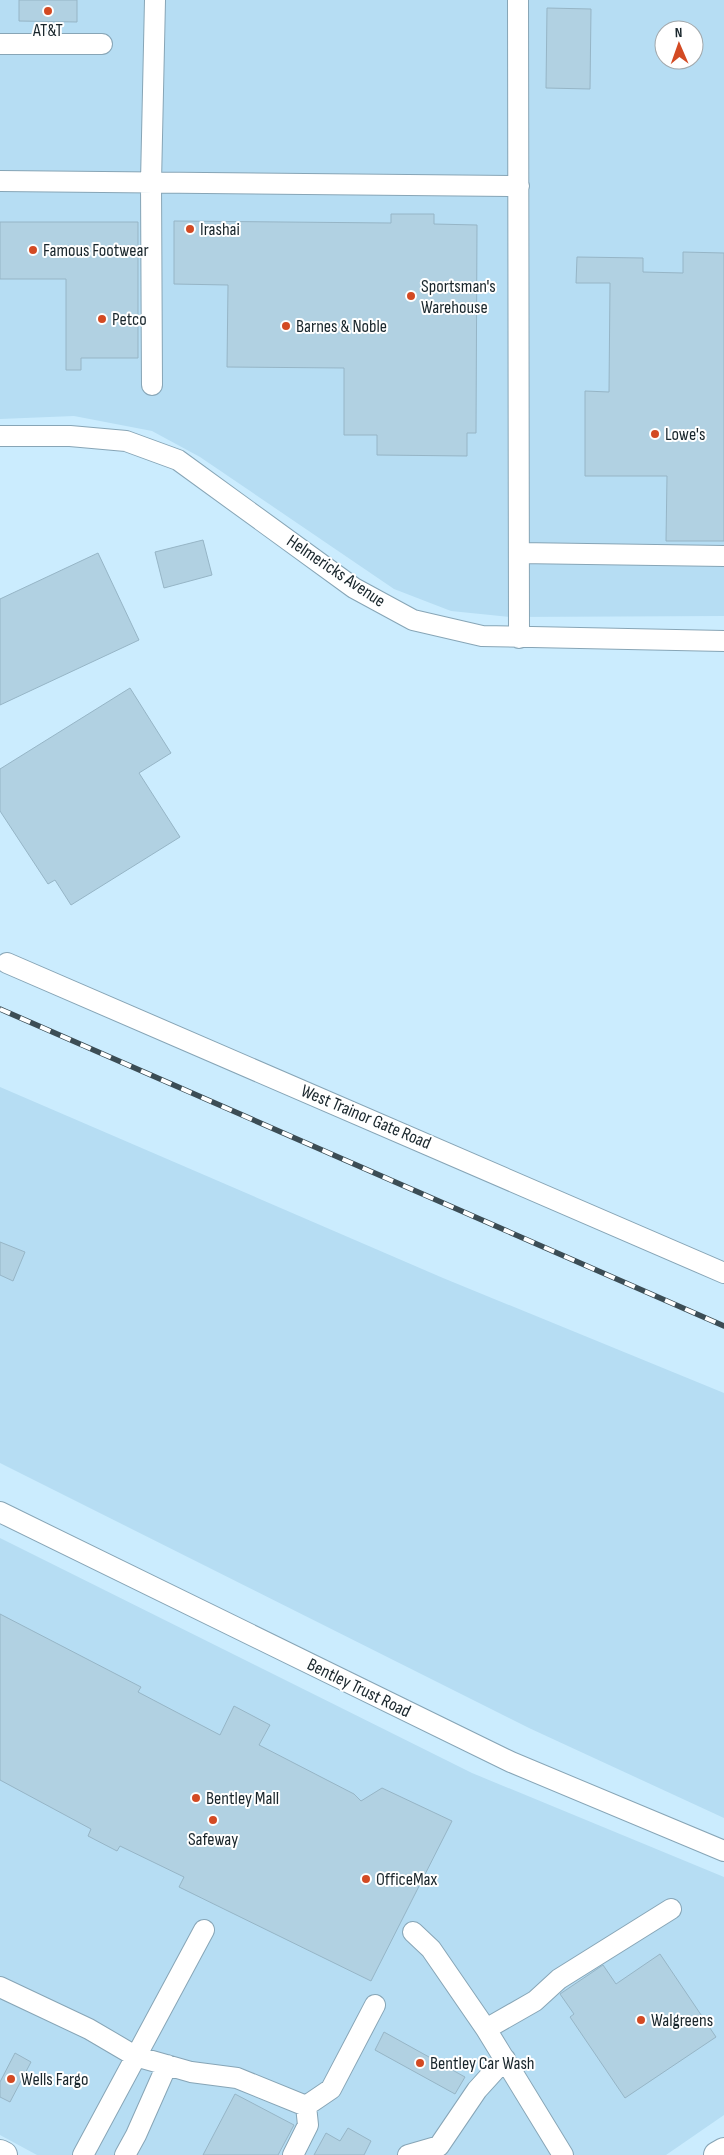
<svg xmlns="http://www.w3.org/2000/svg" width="724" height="2155" viewBox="0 0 724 2155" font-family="'Sofia Sans Condensed',sans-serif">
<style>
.built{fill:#b6ddf3;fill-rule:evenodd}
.building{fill:#b1d1e2;stroke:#96b5c6}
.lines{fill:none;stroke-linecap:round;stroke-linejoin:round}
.minor-casing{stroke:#87a5b6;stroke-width:22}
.major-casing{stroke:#87a5b6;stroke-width:28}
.minor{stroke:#fff;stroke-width:20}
.major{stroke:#fff;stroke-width:26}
.rail-casing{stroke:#3c4d55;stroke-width:5.5}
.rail{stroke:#fff;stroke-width:4;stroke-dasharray:11;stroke-linecap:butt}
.poi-dot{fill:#d34a23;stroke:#fff;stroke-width:2}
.labels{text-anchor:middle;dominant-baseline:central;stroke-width:4;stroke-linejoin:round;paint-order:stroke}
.poi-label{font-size:18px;fill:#19262c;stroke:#fff;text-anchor:start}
.street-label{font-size:18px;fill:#19262c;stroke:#fff}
</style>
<rect width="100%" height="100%" fill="#cbecfe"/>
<!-- built -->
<path class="built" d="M0,0H724V616L510,617L451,611L394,589L200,457L152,431L74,416L0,419ZM664,30H694V60H664Z
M0,1087L443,1278L724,1393V1818L529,1728L0,1463Z
M0,1538L472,1773L724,1877V2115L666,2155H37L0,2135Z"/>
<!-- building -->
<path class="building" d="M19,0H77V22L19,21Z
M547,8L591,9L590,89L546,88Z
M391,214H434V224L477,225L476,433H467V456L377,455V435H344V368L227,367L228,285L174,284V221L391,223Z
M0,222H138V358H81V370H66V279H0Z
M683,252L724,253V541H666L667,476H585V391L609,392L610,283H576L577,257L643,258V272L683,273Z
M203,540L212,575L164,588L155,552Z
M98,553L139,640L0,705V599Z
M130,688L171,753L139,773L180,837L71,905L55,880L48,884L0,811V769Z
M0,1242L25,1252L13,1281L0,1275Z
M0,1614L141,1687L138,1692L220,1735L234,1706L270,1725L259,1745L354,1794L361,1801L382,1788L452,1821L371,1981L179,1887L184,1877L120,1846L117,1851L88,1836L91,1829L0,1780Z
M660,1954L716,2037L625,2098L570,2017L574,2014L560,1994L603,1965L616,1984Z
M384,2032L465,2077L455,2094L375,2050Z
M15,2053L31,2062L10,2102L0,2097V2082Z
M235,2094L294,2125L278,2155H203Z
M348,2128L371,2141L364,2155H314L326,2133L340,2141Z"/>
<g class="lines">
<!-- minor casing -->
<g class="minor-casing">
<path id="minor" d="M518,0L519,638
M0,44H102
M0,181L519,186
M152,385L151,182L155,0
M0,436H70L126,441L178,460L354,588L413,620L482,636L724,641
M519,553L724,556
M7,963L724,1273
M0,1512L511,1762L724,1851
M413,1932L431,1949L486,2029L563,2155
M0,1987L89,2029L135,2056L191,2072L237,2078L306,2106L331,2089L375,2005
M486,2029L535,2001L559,1979L671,1909
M83,2155L204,1930
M125,2155L136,2135L167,2065
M293,2155L308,2125L306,2106
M408,2155L439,2146L477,2090L505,2059"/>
</g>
<!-- major casing -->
<g class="major-casing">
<path id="major" d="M0,2153L4,2155
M717,2155L724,2151"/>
</g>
<!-- minor -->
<use href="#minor" class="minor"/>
<!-- major -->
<use href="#major" class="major"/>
<!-- rail casing -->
<g class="rail-casing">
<path id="rail" d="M0,1009L724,1326"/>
</g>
<!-- rail -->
<use href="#rail" class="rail"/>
</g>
<!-- markers -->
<g class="poi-dot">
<circle cx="48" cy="11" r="5"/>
<circle cx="190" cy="229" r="5"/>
<circle cx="33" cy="250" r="5"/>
<circle cx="411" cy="296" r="5"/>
<circle cx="102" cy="319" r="5"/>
<circle cx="286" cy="326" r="5"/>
<circle cx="655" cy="434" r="5"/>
<circle cx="196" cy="1798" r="5"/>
<circle cx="213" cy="1820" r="5"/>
<circle cx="366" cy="1879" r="5"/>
<circle cx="641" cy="2020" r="5"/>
<circle cx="420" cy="2063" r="5"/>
<circle cx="11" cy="2079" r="5"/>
</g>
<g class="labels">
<!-- poi labels -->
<g class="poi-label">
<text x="48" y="30" text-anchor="middle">AT&amp;T</text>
<text x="200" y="229">Irashai</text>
<text x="43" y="250">Famous Footwear</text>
<text x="421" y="286">Sportsman's<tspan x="421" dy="21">Warehouse</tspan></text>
<text x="112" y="319">Petco</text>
<text x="296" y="326">Barnes &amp; Noble</text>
<text x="665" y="434">Lowe's</text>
<text x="206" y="1798">Bentley Mall</text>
<text x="213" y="1839" text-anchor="middle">Safeway</text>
<text x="376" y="1879">OfficeMax</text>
<text x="651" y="2020">Walgreens</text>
<text x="430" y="2063">Bentley Car Wash</text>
<text x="21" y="2079">Wells Fargo</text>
</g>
<!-- street labels -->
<g class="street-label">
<text transform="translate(336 571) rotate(34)">Helmericks Avenue</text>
<text transform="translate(366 1117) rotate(23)">West Trainor Gate Road</text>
<text transform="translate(359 1688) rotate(26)">Bentley Trust Road</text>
</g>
</g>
<!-- north arrow -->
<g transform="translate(679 45) rotate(358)"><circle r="24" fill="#ffffff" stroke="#a3a8ab"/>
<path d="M0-4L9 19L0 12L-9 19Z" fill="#d34a23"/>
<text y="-8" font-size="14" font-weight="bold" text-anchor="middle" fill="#19262c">N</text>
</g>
</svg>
